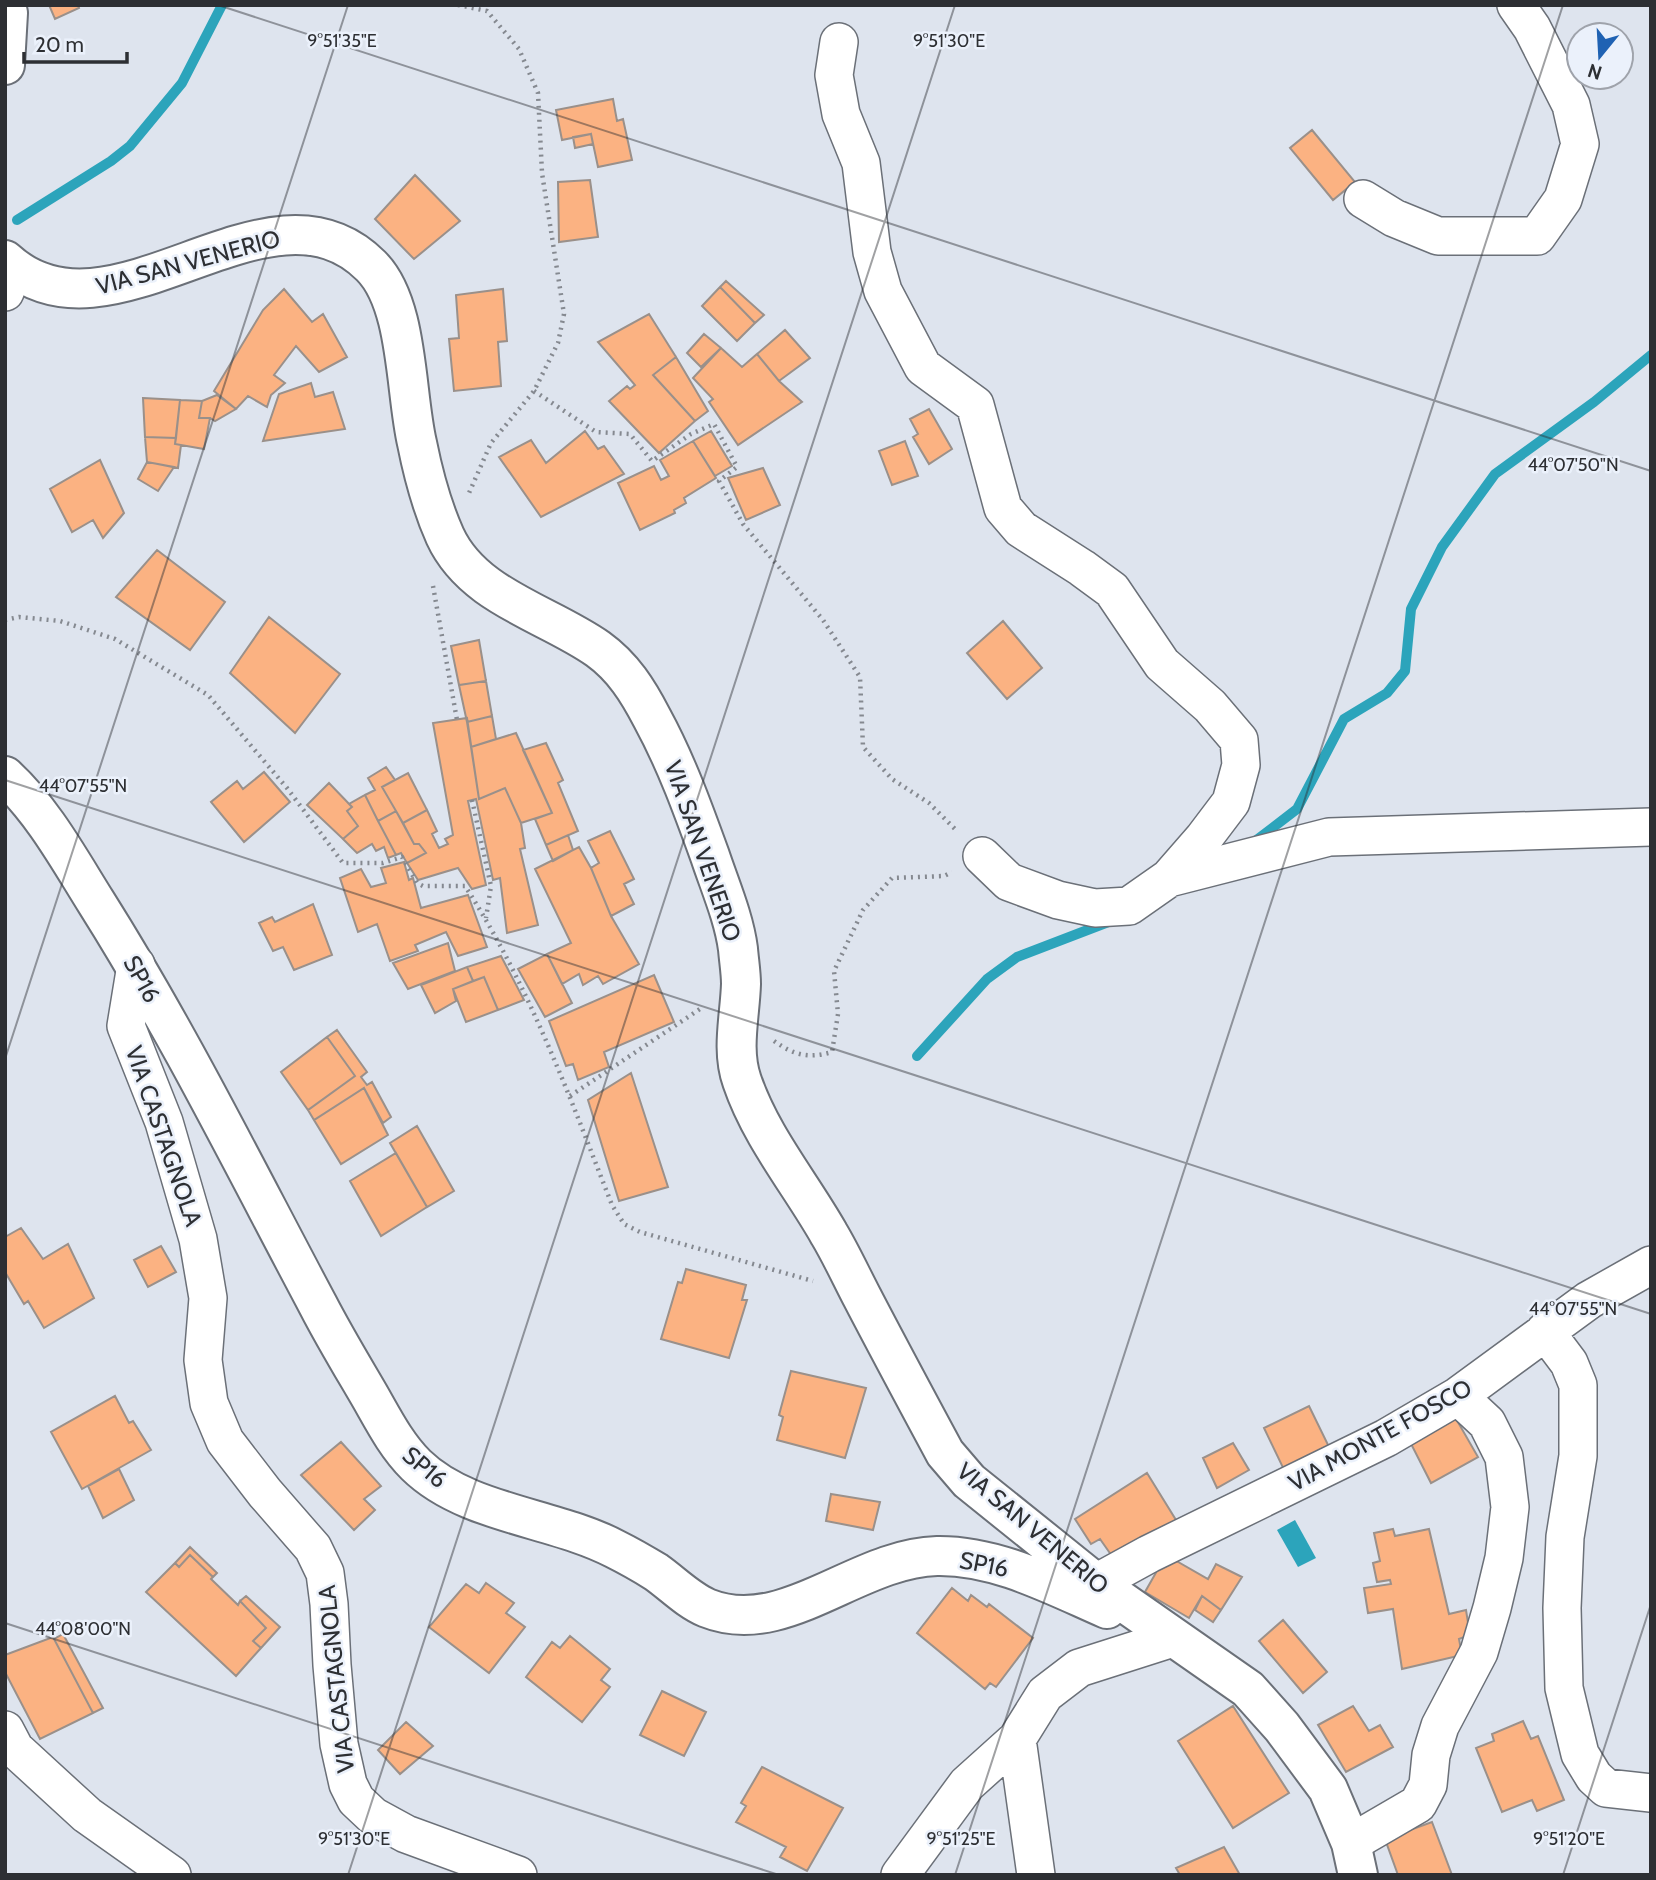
<svg xmlns="http://www.w3.org/2000/svg" width="1656" height="1880" viewBox="0 0 1656 1880" font-family="Cabin,sans-serif">
<style>
.water{fill:#2ca4bb}
.lines{fill:none;stroke-linecap:round;stroke-linejoin:round}
.stream{stroke:#2ca4bb;stroke-width:10}
.building{fill:#fbb282;stroke:#9a908a;stroke-width:2}
.street-casing{stroke:#6b7078;stroke-width:40}
.secondary-casing{stroke:#6b7078;stroke-width:42}
.path{stroke:#858990;stroke-width:4.5;stroke-dasharray:2 5;stroke-linecap:butt}
.street{stroke:#fff;stroke-width:37}
.secondary{stroke:#fff;stroke-width:38}
.ticks{fill:none;stroke:#2d2f33;stroke-width:2;stroke-opacity:0.45}
.labels{text-anchor:middle;dominant-baseline:central;stroke-width:5;stroke-linejoin:round;paint-order:stroke}
.street-label{font-size:24px;fill:#2d2f33;stroke:#ebf1fb}
.ticks-label{font-size:18px;text-anchor:middle;fill:#2d2f33;stroke:#ebf1fb;stroke-width:5;stroke-linejoin:round;paint-order:stroke}
</style>
<rect width="100%" height="100%" fill="#dee4ee"/>
<!-- water -->
<path class="water" d="M1295,1520L1316,1558L1298,1567L1277,1530Z"/>
<g class="lines">
<!-- stream -->
<path class="stream" d="M17,220L111,161L130,146L182,83L222,5
M1254,842L1297,809L1344,719L1387,693L1405,671L1411,609L1442,547L1495,474L1594,402L1651,355
M917,1056L987,979L1017,957L1111,921"/>
</g>
<!-- building -->
<path class="building" d="M49,5H78L79,8L55,19Z
M613,99L617,121L623,119L632,160L598,167L591,134L562,140L556,110Z
M1312,130L1355,182L1333,200L1290,148Z
M591,134L593,144L575,148L573,137Z
M415,175L460,221L414,259L375,219Z
M590,180L598,237L559,242L558,182Z
M726,281L764,315L755,323L720,287Z
M720,287L755,323L737,341L702,306Z
M284,289L312,322L323,314L347,357L319,372L296,346L274,375L285,383L271,395L267,407L248,396L236,409L214,391L263,310Z
M503,289L507,341L498,342L501,386L454,391L449,339L459,338L456,295Z
M649,314L676,357L653,375L695,421L659,453L609,401L627,386L630,389L635,385L598,342Z
M785,330L810,358L779,381L757,354Z
M704,334L721,348L701,367L687,353Z
M721,348L742,367L757,354L779,381L802,402L738,445L709,402L713,399L693,378Z
M676,357L708,411L695,421L653,375Z
M311,383L315,397L333,392L345,429L263,441L279,394Z
M217,395L236,409L215,421L210,418H199L202,401Z
M143,398L180,400L176,438L145,437Z
M180,400L202,401L199,418H210L204,449L175,444Z
M929,409L952,449L929,464L913,437L918,434L910,419Z
M585,431L598,449L604,446L624,474L541,517L499,457L531,440L546,463Z
M711,431L732,466L715,476L693,441Z
M145,437L176,438L175,444L181,445L178,468L147,462Z
M693,441L716,478L684,498L686,503L674,510L675,513L640,530L618,483L654,466L661,480L669,476L660,460Z
M905,441L918,476L892,485L879,451Z
M100,460L124,513L103,538L93,520L72,532L50,489Z
M147,462L174,467L158,491L138,479Z
M763,468L780,505L746,520L728,478Z
M157,550L225,602L190,650L116,597Z
M269,617L340,674L295,733L230,673Z
M1003,621L1042,668L1007,699L967,653Z
M479,640L486,681L459,685L451,646Z
M486,681L492,716L467,722L459,685Z
M492,716L496,739L471,747L467,722Z
M467,718L479,799L505,788L521,823L525,848L520,849L538,925L507,933L500,878L493,880L476,799L468,801L486,885L472,889L458,868L418,880L407,863L426,853L419,844H414L403,823L427,810L437,831L432,834L439,848L448,844L445,839L453,835L433,723Z
M516,733L552,813L521,823L505,788L479,799L471,747Z
M546,743L563,780L558,783L578,831L546,845L535,819L552,813L523,750Z
M386,767L395,780L382,787L396,811L378,821L365,795L375,790L368,778Z
M264,772L290,802L244,842L211,802L237,781L243,789Z
M408,773L427,810L403,823L382,787Z
M329,783L352,807L347,811L358,826L343,839L307,805Z
M365,795L378,821L396,855L388,858L384,847L376,851L372,844L357,853L343,839L358,826L347,811L352,807L349,804Z
M396,811L414,844H419L426,853L407,863L401,853L396,855L378,821Z
M610,831L634,879L624,884L634,904L611,916L591,868L599,863L588,841Z
M568,835L573,850L553,861L546,845Z
M579,847L591,868L611,916L639,964L603,984L598,976L583,985L579,974L562,984L547,954L571,943L535,869Z
M404,862L409,880L413,878L421,908L468,895L487,947L458,956L446,932L415,945L418,951L390,961L377,924L358,932L340,878L361,869L371,887L386,883L381,868Z
M313,904L332,955L294,970L283,947L273,951L259,923L272,917L275,922Z
M448,943L455,971L408,989L393,963Z
M547,954L572,1003L545,1017L518,969Z
M501,956L524,1000L498,1010L484,977L473,981L467,967Z
M467,967L473,981L453,989L456,1001L435,1013L421,985Z
M654,975L674,1022L604,1052L609,1067L578,1080L573,1064L566,1066L549,1021Z
M484,977L498,1010L466,1022L453,989Z
M337,1030L367,1072L361,1077L367,1085L372,1082L391,1117L383,1123L364,1088L314,1120L308,1110L355,1076L327,1037Z
M327,1037L355,1076L308,1110L281,1072Z
M631,1073L668,1187L619,1201L588,1100Z
M364,1088L388,1135L341,1164L314,1120Z
M417,1126L454,1191L427,1207L390,1143Z
M396,1153L427,1207L381,1236L350,1181Z
M21,1228L43,1259L68,1244L94,1298L44,1328L28,1301L24,1304L5,1272V1237Z
M161,1246L176,1272L148,1287L134,1260Z
M686,1269L746,1285L742,1300H747L729,1358L661,1339L678,1282L682,1283Z
M791,1371L866,1388L845,1458L777,1440L783,1417L779,1415Z
M115,1396L129,1423L133,1421L151,1450L82,1489L51,1432Z
M1309,1406L1332,1453L1287,1476L1264,1428Z
M1451,1410L1478,1457L1431,1483L1406,1434Z
M341,1442L381,1486L364,1499L375,1510L354,1530L301,1475Z
M1233,1443L1249,1470L1217,1488L1203,1458Z
M119,1469L134,1500L103,1518L88,1486Z
M1147,1473L1176,1520L1114,1559L1100,1539L1091,1544L1075,1519Z
M831,1494L880,1502L873,1530L826,1521Z
M1393,1529L1395,1536L1429,1529L1449,1614L1466,1610L1470,1635L1459,1639L1462,1655L1402,1669L1393,1609L1368,1613L1364,1588L1391,1584L1390,1580L1377,1582L1373,1563L1380,1561L1374,1533Z
M190,1547L217,1573L213,1577L190,1555L179,1567L175,1563Z
M190,1555L213,1577L211,1579L238,1605L240,1601L266,1628L253,1641L261,1648L236,1676L146,1592L175,1563L179,1567Z
M1166,1555L1208,1579L1216,1564L1242,1577L1221,1610L1202,1596L1189,1618L1145,1592Z
M486,1583L514,1603L506,1613L525,1627L489,1673L429,1627L466,1584L479,1593Z
M952,1588L968,1601L971,1595L987,1607L989,1604L1033,1638L996,1687L990,1683L985,1689L917,1633Z
M246,1596L280,1627L261,1648L253,1641L266,1628L240,1601Z
M1202,1596L1221,1610L1213,1622L1195,1610Z
M1283,1620L1327,1672L1303,1693L1259,1641Z
M63,1634L103,1708L93,1713L54,1639Z
M570,1636L610,1669L601,1680L610,1687L582,1722L526,1677L552,1642L560,1648Z
M53,1637L93,1713L40,1739L5,1672V1655Z
M662,1691L706,1712L684,1756L640,1735Z
M1233,1706L1289,1793L1233,1828L1178,1741Z
M1353,1706L1369,1731L1380,1725L1393,1747L1346,1772L1318,1725Z
M1523,1721L1531,1739L1538,1736L1564,1800L1537,1811L1532,1800L1502,1812L1476,1748L1494,1741L1492,1734Z
M406,1722L433,1746L400,1774L378,1750Z
M762,1767L843,1808L807,1871L780,1857L786,1847L736,1822L746,1806L741,1803Z
M1432,1822L1452,1875H1398L1385,1839Z
M1224,1847L1240,1875H1180L1176,1868Z"/>
<g class="lines">
<!-- street casing -->
<g class="street-casing">
<path id="street" d="M839,42L834,75L841,114L861,163L872,252L883,291L923,367L975,405L1003,508L1021,529L1082,568L1112,590L1162,664L1210,706L1239,740L1241,765L1231,802L1203,839L1169,878
M1363,199L1394,218L1438,236H1537L1563,199L1580,144L1571,105L1532,28L1516,5
M5,292L14,268
M982,856L1009,882L1058,900L1095,908L1129,906L1169,878L1329,837L1651,827
M136,965L126,1026L164,1122L198,1239L208,1298L203,1360L209,1403L225,1441L265,1493L313,1548L325,1573L329,1604L332,1665L339,1744L348,1784L356,1800L373,1816L406,1834L518,1875
M1545,1331L1569,1363L1578,1385V1456L1565,1537L1562,1608L1564,1688L1580,1754L1594,1777L1606,1788L1651,1793
M1096,1583L1149,1554L1386,1438L1458,1396L1589,1300L1651,1265
M5,1730L15,1749L87,1815L172,1875
M1017,1739L1036,1875
M1351,1843L1418,1804L1428,1785L1431,1755L1440,1726L1479,1652L1492,1608L1504,1558L1510,1507L1504,1457L1487,1423L1458,1396
M900,1875L967,1784L1017,1739L1045,1694L1079,1668L1173,1638"/>
</g>
<!-- secondary casing -->
<g class="secondary-casing">
<path id="secondary" d="M5,65L8,13L6,5
M5,260C111,358 268,163 371,266C409,304 405,392 417,443C423,473 432,507 445,536C473,597 547,613 598,649C623,667 638,691 652,718C676,762 693,809 710,856C720,886 734,918 738,949C739,961 741,973 741,984C740,1016 731,1050 742,1081C761,1137 800,1183 829,1234C841,1254 851,1276 862,1297C889,1349 917,1401 945,1453L969,1481L1096,1583L1248,1689L1282,1727L1328,1789L1351,1843L1358,1875
M5,776C43,811 69,859 96,902C178,1032 246,1170 318,1305C335,1338 354,1369 372,1400C385,1423 397,1446 416,1465C466,1514 554,1517 615,1549C629,1556 643,1564 656,1572C673,1584 688,1600 707,1608C784,1639 856,1558 937,1556C997,1555 1054,1586 1107,1609"/>
</g>
<!-- path -->
<path class="path" d="M458,5L487,11L519,49L538,93L542,173L564,314L558,343L534,391L491,443L469,493
M534,391L596,432L630,434L652,461L691,434L714,424L737,467L719,481L743,524L823,620L860,677L863,747L892,779L929,803L958,832
M433,586L457,720
M5,620L19,617L60,621L115,639L208,695L287,788L343,863H383L402,857L417,883L423,886H465C529,985 569,1095 612,1205L624,1224L640,1232L813,1281
M472,800L491,886L486,918
M774,1041C794,1055 808,1059 832,1052L838,1014L834,971L863,910L892,878L944,876L952,872
M570,1096L703,1007"/>
<!-- street -->
<use href="#street" class="street"/>
<!-- secondary -->
<use href="#secondary" class="secondary"/>
</g>
<!-- ticks -->
<path class="ticks" d="M218,5L1651,471M5,780L1651,1314M5,1059L348,5M5,1623L779,1875M348,1875L955,5M955,1875L1563,5M1563,1875L1651,1604"/>
<g class="labels">
<!-- street labels -->
<g class="street-label">
<text transform="translate(188 262) rotate(-15)">VIA SAN VENERIO</text>
<text transform="translate(703 851) rotate(71)">VIA SAN VENERIO</text>
<text transform="translate(142 979) rotate(61)">SP16</text>
<text transform="translate(164 1136) rotate(71)">VIA CASTAGNOLA</text>
<text transform="translate(1380 1435) rotate(-29)">VIA MONTE FOSCO</text>
<text transform="translate(425 1467) rotate(40)">SP16</text>
<text transform="translate(1033 1528) rotate(40)">VIA SAN VENERIO</text>
<text transform="translate(984 1564) rotate(11)">SP16</text>
<text transform="translate(336 1679) rotate(-96)">VIA CASTAGNOLA</text>
</g>
</g>
<g class="ticks-label">
<text x="342" y="47">9°51'35"E</text>
<text x="949" y="47">9°51'30"E</text>
<text x="1573" y="471">44°07'50"N</text>
<text x="83" y="792">44°07'55"N</text>
<text x="1573" y="1315">44°07'55"N</text>
<text x="83" y="1635">44°08'00"N</text>
<text x="354" y="1845">9°51'30"E</text>
<text x="961" y="1845">9°51'25"E</text>
<text x="1569" y="1845">9°51'20"E</text>
</g>
<!-- border -->
<rect width="1656" height="1880" fill="none" stroke="#2d2f33" stroke-width="14"/>
<!-- north arrow -->
<g transform="translate(1600 56) rotate(198)"><circle r="33" fill="#ebf1fb" stroke="#9fa3ab" stroke-width="2"/>
<path d="M0-5L12 26L0 18L-12 26Z" fill="#1f62b3"/>
<text y="-10" font-size="19" font-weight="bold" text-anchor="middle" fill="#2d2f33">N</text>
</g>
<!-- scale -->
<path d="M24 52v10h103v-10" fill="none" stroke="#2d2f33" stroke-width="3.5"/>
<text x="35" y="52" font-size="21" fill="#2d2f33" stroke="#ebf1fb" stroke-width="5" paint-order="stroke">20 m</text>
</svg>
